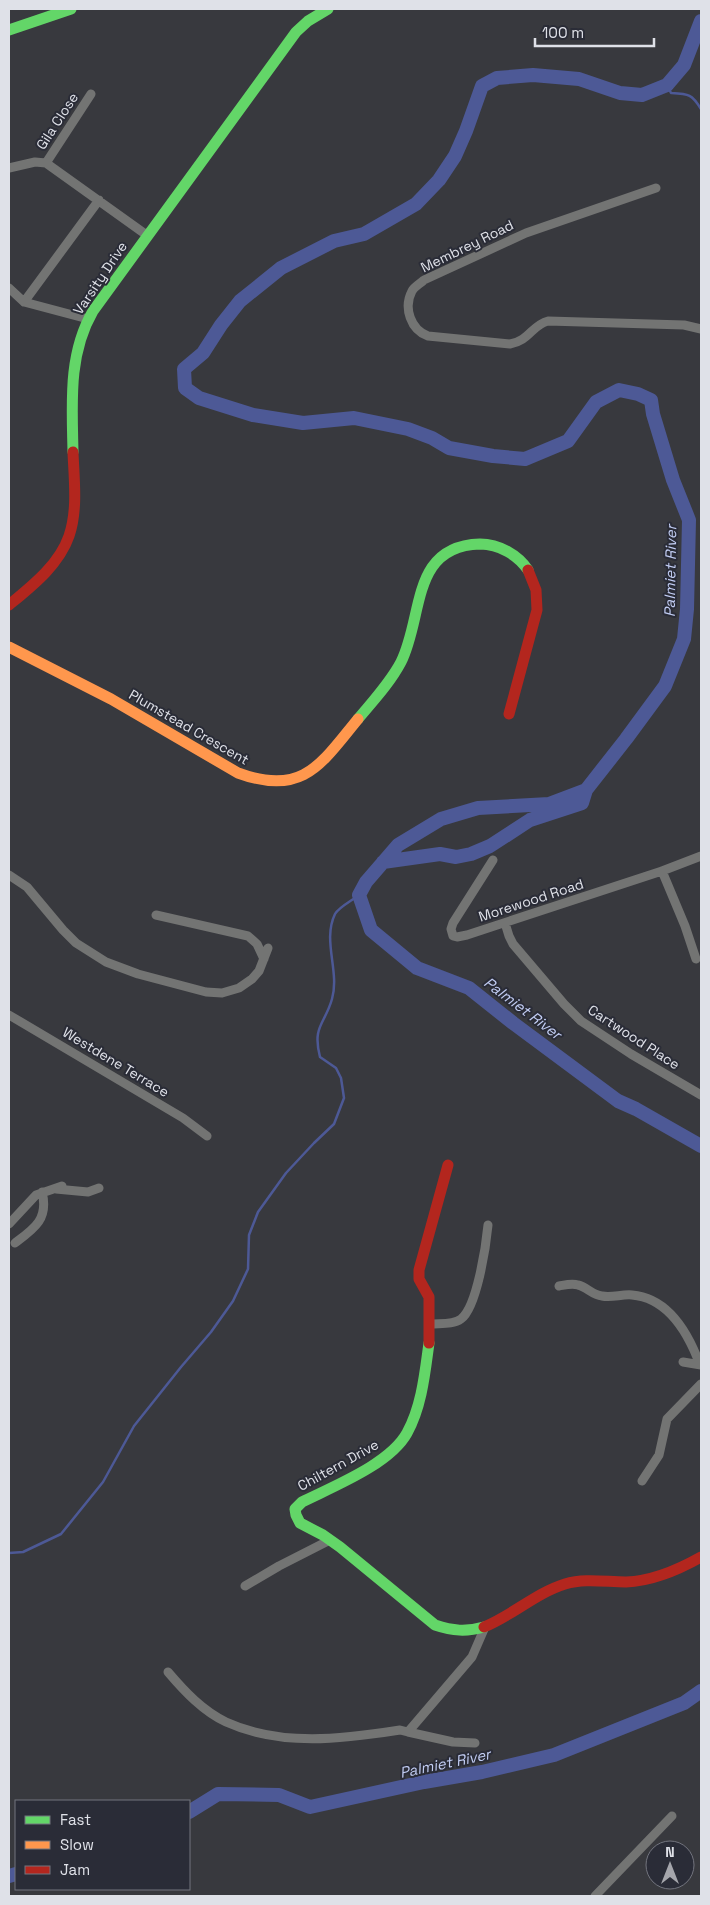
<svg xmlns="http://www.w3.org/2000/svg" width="710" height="1905" viewBox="0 0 710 1905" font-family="'Space Grotesk',sans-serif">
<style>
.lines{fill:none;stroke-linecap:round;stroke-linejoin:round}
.stream{stroke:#4d5996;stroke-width:2.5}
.river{stroke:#4d5996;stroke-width:14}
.street{stroke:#737473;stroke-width:9}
.fast{stroke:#63d668;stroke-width:11}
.slow{stroke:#ff974d;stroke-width:11}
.jam{stroke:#b3261e;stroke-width:11}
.labels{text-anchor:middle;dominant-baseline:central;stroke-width:4;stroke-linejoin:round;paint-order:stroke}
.street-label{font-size:14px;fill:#dfe1e8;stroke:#2a2c37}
.water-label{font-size:15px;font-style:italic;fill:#c1ccf2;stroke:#2a2c37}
</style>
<rect width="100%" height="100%" fill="#38393e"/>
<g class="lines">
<!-- stream -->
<path class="stream" d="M667,85L671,93C689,94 692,94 701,109
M9,1553L23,1552L61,1534L103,1482L134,1426L181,1367L211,1332L233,1301L248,1269L249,1235L258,1212L286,1173L314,1143L334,1124L344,1098L341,1078L336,1068L320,1057C312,1026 325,1024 332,999C340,971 322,941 335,914C339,907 353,900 359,895"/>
<!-- river -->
<path class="river" d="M701,21L684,65L667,85L642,95L620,93L579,79L533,75L497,78L482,86L466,131L455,156L439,180L416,204L364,234L334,241L281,268L240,301L221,325L203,353L184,369L185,388L199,398L253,415L303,423L354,418L408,429L432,438L449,448L493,456L525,459L568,441L596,402L619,390L638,394L651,400L653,414L673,480L689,520L687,609L684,639L665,686L626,739L586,790L549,804L478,808L441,819L398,845L366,882L359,895L371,930L417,968L469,988L513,1023L618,1101L636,1109L701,1146
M383,862L440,854L456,857L471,854L490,846L530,820L582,803L586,790
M189,1812L218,1794L279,1795L310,1807L424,1782L482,1772L554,1755L684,1703L701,1691
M9,1876L16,1874"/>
<!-- street -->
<path class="street" d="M46,163L91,94
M9,168L35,162L46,163L148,236
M656,188L526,233L424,280C420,284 415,286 412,291C403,308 411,330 428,336L510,344C529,341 532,325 548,321L684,325L701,329
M9,288L24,302L88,319
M24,302L99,200
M493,860L453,923L451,929L453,936L457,937L467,935L662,871L701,856
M662,871L685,926L696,959
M9,875L27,887L63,930L76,943L106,962L138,974L206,992L222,993L239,988L252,979L259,971L268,948
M156,915L248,936L257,944L264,959
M505,923L509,936L513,944L564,1004L581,1021L631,1054L701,1095
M9,1015L183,1118L207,1136
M56,1189L88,1192L99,1188
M9,1224L36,1195L62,1186
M15,1243C34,1229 49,1219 42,1192
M559,1286C565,1285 572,1283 578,1285C587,1287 592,1295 602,1296C612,1298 622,1294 632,1295C669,1298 689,1335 700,1365
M430,1324C440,1323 453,1325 461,1319C477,1307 486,1246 488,1225
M683,1362L701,1365
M642,1481L659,1455L667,1419L701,1384
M245,1586L279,1566L330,1540
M168,1672C185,1692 203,1711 226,1722C281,1747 343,1739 400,1730L408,1732L472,1657L485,1627
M408,1732L453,1742L475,1743
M595,1896L672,1816"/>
<!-- fast -->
<path class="fast" d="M9,30L71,9
M73,452C72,403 68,354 93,311L296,32L308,21L328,9
M358,719C373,701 390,683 401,662C424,616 410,546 480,544C499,544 518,555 528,570
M429,1343C425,1372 422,1406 407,1433C390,1464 334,1486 302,1502L295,1509L296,1515L300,1523L323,1535L340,1547L435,1625C453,1631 466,1632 484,1627"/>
<!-- slow -->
<path class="slow" d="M9,647L111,699L238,773C303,797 321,764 358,719"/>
<!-- jam -->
<path class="jam" d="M9,605C32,586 59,565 69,536C78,510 74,479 73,452
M509,714L537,610L536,590L528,570
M429,1343V1297L419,1279V1270L448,1165
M484,1627C513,1615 536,1593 565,1584C585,1578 606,1582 626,1582C653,1581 678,1570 701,1557"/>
</g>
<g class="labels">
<!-- street labels -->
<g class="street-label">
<text transform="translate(57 121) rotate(-57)">Gila Close</text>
<text transform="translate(467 246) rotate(-26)">Membrey Road</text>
<text transform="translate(100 278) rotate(-56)">Varsity Drive</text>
<text transform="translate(189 727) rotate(30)">Plumstead Crescent</text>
<text transform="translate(531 900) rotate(-18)">Morewood Road</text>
<text transform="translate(634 1037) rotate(33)">Cartwood Place</text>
<text transform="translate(116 1062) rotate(31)">Westdene Terrace</text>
<text transform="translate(338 1465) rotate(-29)">Chiltern Drive</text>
</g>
<!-- water labels -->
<g class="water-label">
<text transform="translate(670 571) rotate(-89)">Palmiet River</text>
<text transform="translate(523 1008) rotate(37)">Palmiet River</text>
<text transform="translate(445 1763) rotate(-12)">Palmiet River</text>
</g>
</g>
<!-- border -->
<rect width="710" height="1905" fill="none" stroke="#dfe1e8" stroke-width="20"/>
<!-- legend -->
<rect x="15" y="1800" width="175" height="90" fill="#2a2c37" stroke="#72747e"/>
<rect x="25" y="1816" width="25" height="8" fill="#63d668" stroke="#72747e"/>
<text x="60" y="1825" font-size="15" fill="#dfe1e8">Fast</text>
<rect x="25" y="1841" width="25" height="8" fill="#ff974d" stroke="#72747e"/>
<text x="60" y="1850" font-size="15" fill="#dfe1e8">Slow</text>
<rect x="25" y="1866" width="25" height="8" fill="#b3261e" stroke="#72747e"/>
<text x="60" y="1875" font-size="15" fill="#dfe1e8">Jam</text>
<!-- north arrow -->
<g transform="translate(670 1865)"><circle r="24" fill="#2a2c37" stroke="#72747e"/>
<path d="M0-4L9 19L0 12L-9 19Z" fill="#a5a6ac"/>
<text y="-8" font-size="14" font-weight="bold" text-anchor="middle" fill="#dfe1e8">N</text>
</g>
<!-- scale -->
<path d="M535 38v8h119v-8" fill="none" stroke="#dfe1e8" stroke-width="2.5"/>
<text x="542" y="38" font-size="15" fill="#dfe1e8" stroke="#2a2c37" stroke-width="4" paint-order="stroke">100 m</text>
</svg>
